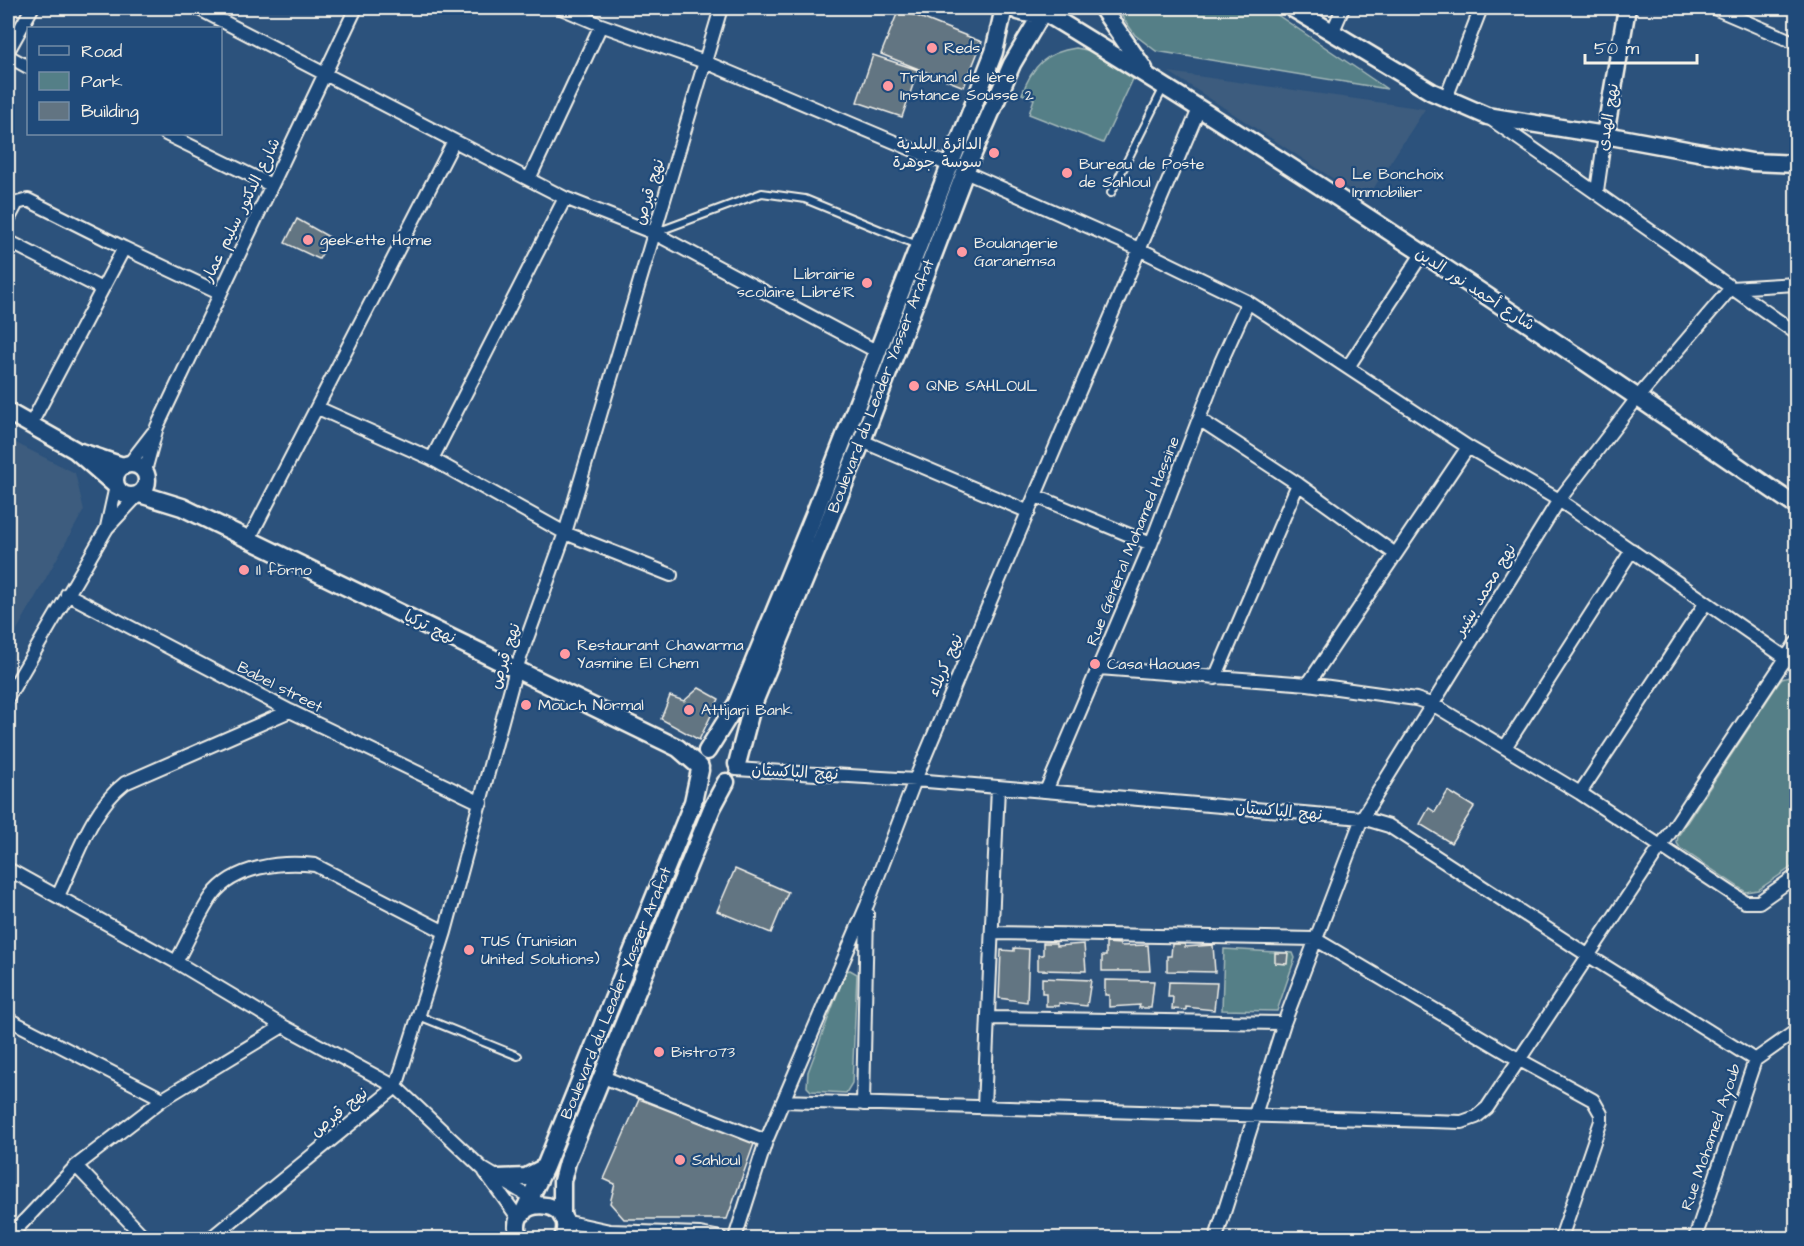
<svg xmlns="http://www.w3.org/2000/svg" width="1804" height="1246" viewBox="0 0 1804 1246" font-family="'Architects Daughter','Playpen Sans Arabic',sans-serif">
<style>
.built{fill:#3c5c7e}
.green{fill:#547f87;stroke:#a4b8b8;stroke-width:1.5}
.building{fill:#627482;stroke:#f4f1e8;stroke-width:1.5}
.lines{fill:none;stroke-linecap:round;stroke-linejoin:round}
.lane-casing{stroke:#f4f1e8;stroke-width:10}
.street-casing{stroke:#f4f1e8;stroke-width:16}
.secondary-casing{stroke:#f4f1e8;stroke-width:21}
.lane{stroke:#1f4a7a;stroke-width:6}
.street{stroke:#1f4a7a;stroke-width:12}
.secondary{stroke:#1f4a7a;stroke-width:16}
.poi-dot{fill:#ff9aa2;stroke:#1f4a7a;stroke-width:2}
.labels{text-anchor:middle;dominant-baseline:central;stroke-width:4.5;stroke-linejoin:round;paint-order:stroke}
.poi-label{font-size:16px;fill:#f4f1e8;stroke:#1f4a7a;text-anchor:start}
.street-label{font-size:16px;fill:#f4f1e8;stroke:#1f4a7a}
</style>
<rect width="100%" height="100%" fill="#2c527c"/>
<filter id="ink" filterUnits="userSpaceOnUse"><feTurbulence type="fractalNoise" baseFrequency=".0167" numOctaves="2"/><feDisplacementMap in="SourceGraphic" scale="12" xChannelSelector="R" yChannelSelector="G"/><feConvolveMatrix kernelMatrix="1 2 1 2 8 2 1 2 1" color-interpolation-filters="sRGB"/></filter>
<g filter="url(#ink)">
<!-- built -->
<path class="built" d="M1169,72L1425,109L1366,200Z
M8,439L75,473L84,510L8,646Z"/>
<!-- green -->
<path class="green" d="M1116,8H1267L1387,89L1156,51L1135,35Z
M1076,48L1092,51L1133,79L1103,143L1029,114L1034,99L1022,94C1032,66 1046,52 1076,48Z
M1789,677L1796,679V864L1758,890L1746,892L1680,848L1677,843L1678,836L1778,684L1782,679Z
M1224,949L1293,953L1295,958L1277,1011L1222,1010Z
M850,970L857,974L852,1083L846,1093L811,1091L807,1087L808,1072L846,971Z"/>
<!-- building -->
<path class="building" d="M899,9L982,42L964,87L881,54Z
M873,55L918,70L902,117L857,102Z
M297,219L331,238L319,259L285,243Z
M699,688L719,699L699,740L661,719L670,696L684,701Z
M1448,791L1474,807L1451,843L1420,824L1429,808L1435,812Z
M735,869L788,892L771,933L717,911Z
M1043,943H1056V946L1084,944L1086,971L1038,970V955H1043Z
M1106,943L1120,944V946L1148,945L1150,971H1102V956H1106Z
M1172,944H1185V947L1213,945L1215,972L1167,971V956H1171Z
M1014,948L1029,949L1027,1002L999,998L1001,950L1014,951Z
M1275,953H1288L1287,964L1275,963Z
M1042,978L1091,980L1087,1006L1059,1003V1006H1046V993H1042Z
M1105,980L1154,981L1151,1008H1139L1140,1005L1109,1007V995H1105Z
M1169,982L1217,983L1214,1010L1186,1007V1010L1172,1009L1173,997H1168Z
M641,1095L755,1141L727,1219H624L610,1203L615,1184L604,1179Z"/>
<g class="lines">
<!-- lane casing -->
<g class="lane-casing">
<path id="lane" d="M1111,193L1163,89
M654,233L762,193L805,199L917,245
M419,1016L518,1056"/>
</g>
<!-- street casing -->
<g class="street-casing">
<path id="street" d="M197,8L565,198L654,233L876,351
M561,8L601,25L705,62L949,165
M1714,8L1796,43
M1332,33L1343,8
M8,51L32,8
M8,56L28,67
M1446,98L1481,8
M1488,117L1796,333
M166,134L271,185
M965,172L1139,249L1248,302L1468,447L1559,500L1796,665
M529,179L601,25
M1597,191L1605,135
M8,220L17,203L28,200L124,248
M8,241L102,289
M1348,367L1422,254
M318,408L432,459L565,533L671,575
M1199,419L1298,484L1394,553
M31,424L124,248L219,293
M862,441L1029,512
M432,459L565,198
M129,464L153,433
M145,471L157,427L356,8
M1036,496L1151,544
M107,527L116,486
M249,539L454,141
M67,594L290,711L481,803
M1099,668L1308,684L1416,699L1434,705L1580,793L1745,902H1759L1796,876
M1215,678L1298,484
M1308,684L1468,447
M8,697L107,528L137,496
M1506,746L1632,550
M736,769L915,780L1362,818L1389,826L1589,956L1755,1060
M1046,791L1151,544L1220,364L1248,302
M1580,793L1705,604
M8,869L176,962L283,1026L396,1087L483,1169L535,1200
M58,896C76,859 91,809 125,783L290,711
M993,933L1315,939L1518,1059L1593,1100L1601,1114V1121L1561,1238
M176,962C188,941 198,916 212,896C234,866 281,861 315,865L445,932
M990,1018L1284,1023
M8,1019L163,1099
M603,1077L766,1141
M783,1101L1462,1122L1476,1117L1487,1108L1796,643
M863,1104L867,913
M984,1107L998,787
M76,1166L145,1238
M485,1172L519,1219
M564,1221L610,1231L700,1234L721,1238
M8,1238L76,1166L163,1099L283,1026
M211,1238L396,1087L445,932L516,669L565,533L721,8
M735,1238L766,1141L867,905L915,780L986,611L1199,109
M1216,1238L1284,1023L1362,818L1559,500L1638,397L1731,288L1796,284
M1695,1238L1755,1060L1796,1031"/>
</g>
<!-- secondary casing -->
<g class="secondary-casing">
<path id="secondary" d="M1012,8C1028,17 1043,15 1059,8
M1102,8L1144,69
M1292,8L1432,92L1487,116L1605,135L1752,162L1796,164
M1047,14C1302,169 1550,337 1796,506
M1605,135L1627,8
M8,412L75,450L115,485
M81,452L123,466
M115 480a16 16 0 1 1 32 0a16 16 0 1 1-32 0Z
M140,494L182,507L678,748L700,767
M707,751L737,703L816,510L994,52L1004,8
M737,764L752,707L862,441L965,172L1012,64L1041,15
M498,1178L526,1177L545,1167
M523,1213L545,1167L693,802L700,770
M562,1217V1181L567,1162L712,808L726,782
M519,1238C504,1193 579,1196 563,1238"/>
</g>
<!-- lane -->
<use href="#lane" class="lane"/>
<!-- street -->
<use href="#street" class="street"/>
<!-- secondary -->
<use href="#secondary" class="secondary"/>
</g>
</g>
<!-- markers -->
<g class="poi-dot">
<circle cx="932" cy="48" r="6"/>
<circle cx="888" cy="86" r="6"/>
<circle cx="994" cy="153" r="6"/>
<circle cx="1067" cy="173" r="6"/>
<circle cx="1340" cy="183" r="6"/>
<circle cx="308" cy="240" r="6"/>
<circle cx="962" cy="252" r="6"/>
<circle cx="867" cy="283" r="6"/>
<circle cx="914" cy="386" r="6"/>
<circle cx="244" cy="570" r="6"/>
<circle cx="565" cy="654" r="6"/>
<circle cx="1095" cy="664" r="6"/>
<circle cx="526" cy="705" r="6"/>
<circle cx="689" cy="710" r="6"/>
<circle cx="469" cy="950" r="6"/>
<circle cx="659" cy="1052" r="6"/>
<circle cx="680" cy="1160" r="6"/>
</g>
<g class="labels">
<!-- poi labels -->
<g class="poi-label">
<text x="944" y="48">Reds</text>
<text x="900" y="77">Tribunal de 1ère<tspan x="900" dy="18">Instance Sousse 2</tspan></text>
<text x="982" y="144" text-anchor="end">الدائرة البلدية<tspan x="982" dy="18">سوسة جوهرة</tspan></text>
<text x="1079" y="164">Bureau de Poste<tspan x="1079" dy="18">de Sahloul</tspan></text>
<text x="1352" y="174">Le Bonchoix<tspan x="1352" dy="18">Immobilier</tspan></text>
<text x="320" y="240">geekette Home</text>
<text x="974" y="243">Boulangerie<tspan x="974" dy="18">Garanemsa</tspan></text>
<text x="855" y="274" text-anchor="end">Librairie<tspan x="855" dy="18">scolaire Libré'R</tspan></text>
<text x="926" y="386">QNB SAHLOUL</text>
<text x="256" y="570">Il forno</text>
<text x="577" y="645">Restaurant Chawarma<tspan x="577" dy="18">Yasmine El Chem</tspan></text>
<text x="1107" y="664">Casa Haouas</text>
<text x="538" y="705">Mouch Normal</text>
<text x="701" y="710">Attijari Bank</text>
<text x="481" y="941">TUS (Tunisian<tspan x="481" dy="18">United Solutions)</tspan></text>
<text x="671" y="1052">Bistro73</text>
<text x="692" y="1160">Sahloul</text>
</g>
<!-- street labels -->
<g class="street-label">
<text transform="translate(1608 117) rotate(-81)">نهج الهدى</text>
<text transform="translate(649 192) rotate(-73)">نهج قبرص</text>
<text transform="translate(241 210) rotate(-64)">شارع الدكتور سليم عمار</text>
<text transform="translate(1475 289) rotate(33)">شارع أحمد نور الدين</text>
<text transform="translate(881 386) rotate(-69)">Boulevard du Leader Yasser Arafat</text>
<text transform="translate(1133 541) rotate(-68)">Rue Général Mohamed Hassine</text>
<text transform="translate(1485 590) rotate(-59)">نهج محمد بشير</text>
<text transform="translate(430 627) rotate(26)">نهج تركيا</text>
<text transform="translate(505 656) rotate(-72)">نهج قبرص</text>
<text transform="translate(945 665) rotate(-67)">نهج كربلاء</text>
<text transform="translate(280 687) rotate(27)">Babel street</text>
<text transform="translate(795 772) rotate(3)">نهج الباكستان</text>
<text transform="translate(1279 811) rotate(5)">نهج الباكستان</text>
<text transform="translate(616 993) rotate(-68)">Boulevard du Leader Yasser Arafat</text>
<text transform="translate(339 1112) rotate(-39)">نهج قبرص</text>
<text transform="translate(1711 1137) rotate(-71)">Rue Mohamed Ayoub</text>
</g>
</g>
<!-- margin -->
<rect width="1804" height="1246" fill="none" stroke="#1f4a7a" stroke-width="30"/>
<rect x="15" y="15" width="1774" height="1216" fill="none" stroke="#f4f1e8" stroke-width="2" filter="url(#ink)"/>
<!-- legend -->
<rect x="27" y="27" width="195" height="108" fill="#1f4a7a" stroke="#748da6" stroke-width="1.5"/>
<rect x="39" y="46" width="30" height="9" fill="#1f4a7a" stroke="#748da6" stroke-width="1.5"/>
<text x="81" y="57" font-size="18" fill="#f4f1e8">Road</text>
<rect x="39" y="72" width="30" height="18" fill="#547f87" stroke="#748da6" stroke-width="1.5"/>
<text x="81" y="87" font-size="18" fill="#f4f1e8">Park</text>
<rect x="39" y="102" width="30" height="18" fill="#627482" stroke="#748da6" stroke-width="1.5"/>
<text x="81" y="117" font-size="18" fill="#f4f1e8">Building</text>
<!-- scale -->
<path d="M1585 54v9h112v-9" fill="none" stroke="#f4f1e8" stroke-width="3"/>
<text x="1594" y="54" font-size="18" fill="#f4f1e8" stroke="#1f4a7a" stroke-width="4.5" paint-order="stroke">50 m</text>
</svg>
